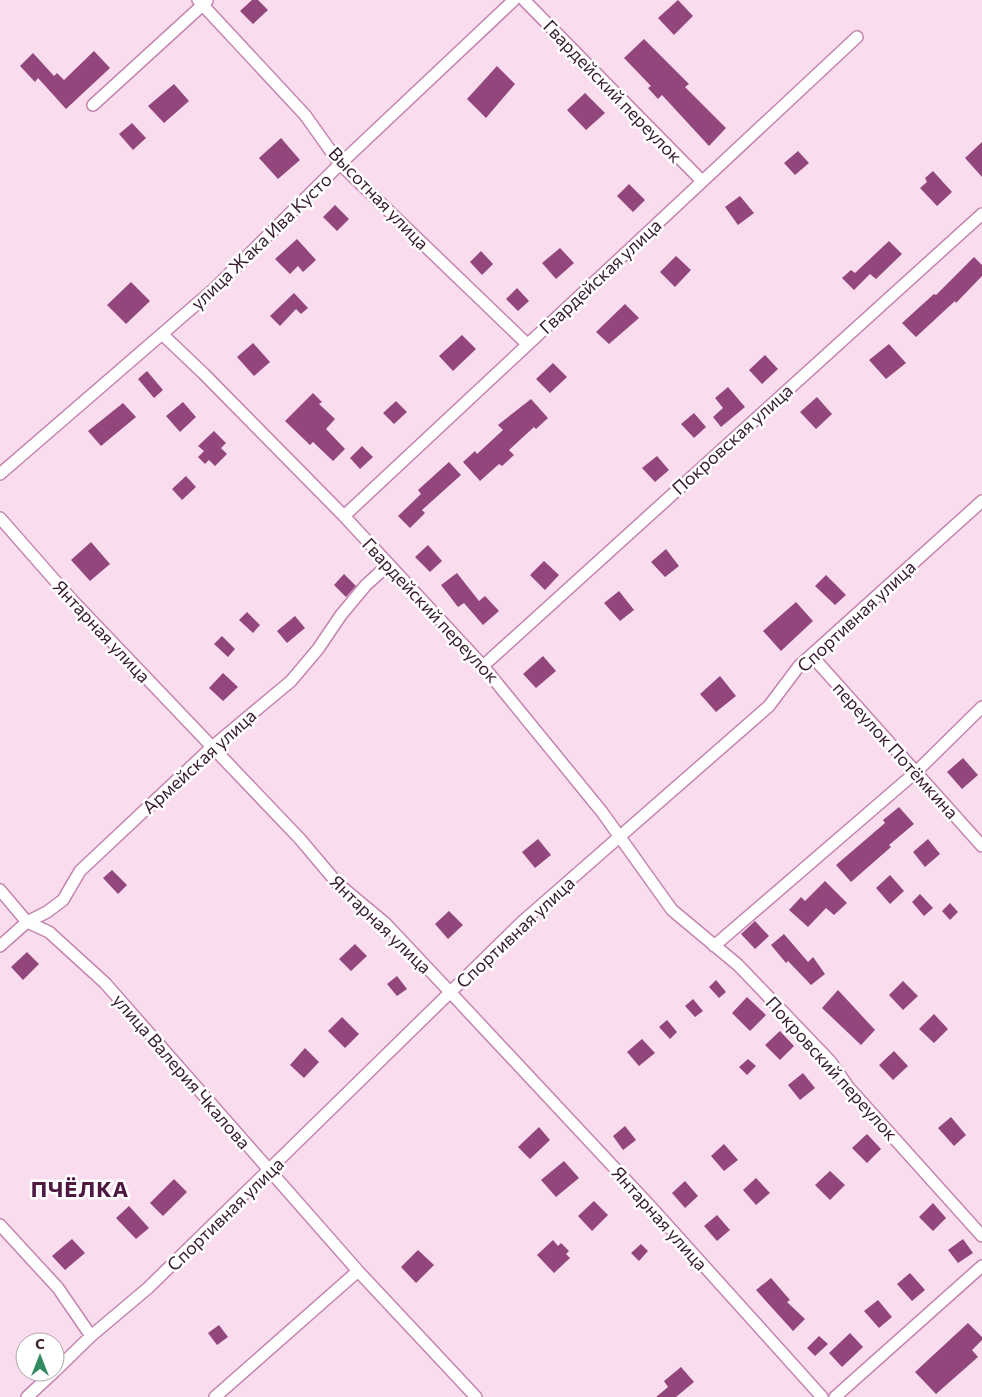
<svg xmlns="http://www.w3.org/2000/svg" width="982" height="1397" viewBox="0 0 982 1397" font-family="Commissioner,sans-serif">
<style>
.building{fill:#92467c}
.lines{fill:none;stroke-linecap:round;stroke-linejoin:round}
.minor-casing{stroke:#c584b0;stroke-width:14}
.minor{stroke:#fff;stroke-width:11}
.labels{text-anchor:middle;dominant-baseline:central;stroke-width:5;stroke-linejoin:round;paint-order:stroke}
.street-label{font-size:18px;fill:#361c2e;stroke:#fff}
.district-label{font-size:22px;font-weight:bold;letter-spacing:1px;fill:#4e1840;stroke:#fff}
</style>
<rect width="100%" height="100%" fill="#f9ddef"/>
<!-- building -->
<path class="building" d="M252,0H258L268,10L253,24L240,11Z
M678,0L693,16L674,35L658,18Z
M644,39L689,84L685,87L726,128L709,146L662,95L658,99L648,88L651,86L624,58Z
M94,51L110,68L66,109L38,78L35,82L20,66L33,53L54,76L57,73L64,80Z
M497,66L515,84L486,118L467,99Z
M174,84L189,101L164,123L148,106Z
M585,93L605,113L586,130L567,110Z
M132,123L146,138L133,150L119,134Z
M281,138L300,160L278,179L259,158Z
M982,142V177L965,158Z
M798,151L809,163L795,175L784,163Z
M933,171L952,192L937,206L920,188L927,182L925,178Z
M629,184L645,200L633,212L617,196Z
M740,196L754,213L738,225L725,207Z
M335,205L349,219L337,231L323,217Z
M297,239L316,260L303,272L298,266L290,274L275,259Z
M889,241L902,254L876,279L870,274L854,290L842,278L851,270L855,273Z
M560,248L574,263L556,279L542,263Z
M481,251L493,264L482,275L470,262Z
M676,256L691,270L675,287L660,272Z
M974,257L982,265V276L956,303L955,301L916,337L902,323L934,294L936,295Z
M131,282L150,301L126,324L107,305Z
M517,288L529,301L518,311L506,299Z
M294,293L308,308L301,314L296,309L280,326L270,316Z
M625,304L639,318L609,344L596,332Z
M462,335L476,349L453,371L439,356Z
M253,343L270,362L254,376L237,357Z
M889,344L906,363L886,379L869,360Z
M765,355L778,369L762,384L749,370Z
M553,363L567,377L550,393L536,379Z
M147,371L163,390L154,398L138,379Z
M728,387L745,407L721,427L713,417L723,408L715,398Z
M313,393L322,402L319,404L335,419L326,429L345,449L333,461L313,442L310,445L285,421Z
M817,397L832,414L816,429L800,412Z
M531,399L548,418L536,429L534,427L509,450L514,455L502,466L499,464L480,481L463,462L475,451L477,454L503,430L498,425Z
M396,401L407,412L394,424L383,413Z
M183,402L196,417L180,432L166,416Z
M123,403L136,417L101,446L88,431Z
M694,413L706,427L694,438L681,424Z
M214,431L226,443L221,448L227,454L215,466L209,460L205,464L198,457L204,451L198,446Z
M362,446L373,457L360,469L350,458Z
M657,456L669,470L655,482L642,468Z
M449,462L461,475L422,510L425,513L410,528L398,516L421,494L418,490Z
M186,476L196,487L182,500L172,489Z
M91,542L110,564L90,581L71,560Z
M428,545L442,561L430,572L415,557Z
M666,549L679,566L665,577L651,562Z
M544,561L559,575L545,590L530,575Z
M457,573L479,601L485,596L499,611L483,625L464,603L458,607L441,585Z
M344,574L356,586L346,597L334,585Z
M826,575L846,595L835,605L815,586Z
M619,591L634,610L620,621L604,603Z
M796,602L813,621L781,651L763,631Z
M247,612L260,625L253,633L239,620Z
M295,616L305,628L287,643L277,631Z
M222,636L235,649L228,657L214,644Z
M543,656L556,671L536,688L523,674Z
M223,673L238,687L223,701L209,688Z
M720,676L736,696L716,712L700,694Z
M963,758L978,775L962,789L947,772Z
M899,807L914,824L889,845L891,847L851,882L836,865L885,823L883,820Z
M538,839L551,855L535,868L522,852Z
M928,839L940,854L925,867L913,852Z
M112,870L127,885L118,894L103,878Z
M890,875L904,891L890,904L876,888Z
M825,881L847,903L834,915L826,908L808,927L789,910L801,897L805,901Z
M920,894L933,908L924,916L912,902Z
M950,903L958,912L950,920L942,911Z
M449,911L463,925L448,939L435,924Z
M755,921L769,936L755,949L741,934Z
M784,934L808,962L813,957L825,974L811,985L788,961L786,963L771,945Z
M355,944L367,956L351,971L339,959Z
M27,952L39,964L23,980L11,967Z
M397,976L407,989L397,996L387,984Z
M716,980L726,992L719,998L709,987Z
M903,981L918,996L903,1010L889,995Z
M838,990L875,1030L861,1045L822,1008Z
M747,997L766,1015L750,1031L732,1013Z
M693,999L703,1011L695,1017L685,1006Z
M934,1014L948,1029L934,1043L919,1029Z
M342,1017L359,1034L345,1048L328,1031Z
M667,1020L677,1032L670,1039L659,1027Z
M780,1031L794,1046L780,1060L765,1045Z
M642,1039L655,1053L639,1066L627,1052Z
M305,1048L319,1062L304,1078L290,1065Z
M894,1051L908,1066L893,1080L879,1065Z
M748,1059L756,1066L747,1075L739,1067Z
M803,1073L815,1088L800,1100L788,1085Z
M951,1117L966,1135L954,1146L938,1128Z
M625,1126L636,1140L623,1150L613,1136Z
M539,1127L550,1140L530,1159L518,1147Z
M867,1134L881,1149L867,1163L852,1148Z
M724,1144L738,1160L724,1171L711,1156Z
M564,1161L579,1178L556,1197L541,1180Z
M830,1171L845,1185L830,1200L815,1185Z
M756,1178L770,1193L756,1205L743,1190Z
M174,1179L187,1192L163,1216L150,1203Z
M685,1181L698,1196L685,1208L672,1193Z
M594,1201L608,1215L592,1231L578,1216Z
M933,1203L946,1218L933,1231L919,1217Z
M129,1206L149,1228L136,1239L116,1218Z
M717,1215L730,1230L717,1241L704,1226Z
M72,1239L85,1253L65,1270L52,1256Z
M963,1239L973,1253L958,1263L948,1250Z
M553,1240L558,1246L561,1243L569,1251L566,1254L570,1258L554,1273L537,1255Z
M641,1244L648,1251L639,1261L631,1253Z
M418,1250L434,1265L416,1283L401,1267Z
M910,1273L925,1290L912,1301L897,1284Z
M771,1278L790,1300L787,1302L805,1319L793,1331L756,1290Z
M878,1300L892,1317L879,1328L864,1311Z
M968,1323L982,1337V1340L972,1350L978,1357L936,1394L915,1372Z
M219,1325L228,1337L217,1345L208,1333Z
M850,1333L863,1347L842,1367L829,1353Z
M819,1336L828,1344L815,1356L807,1348Z
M681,1367L694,1382L676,1397H656L668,1387L664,1381Z"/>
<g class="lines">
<!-- minor casing -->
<g class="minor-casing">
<path id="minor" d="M198,0L305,115L340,164L527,344
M524,0L702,181
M93,105L207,1
M162,334L204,374L344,516L483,666L602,812L672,910L738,965L830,1061L849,1088L982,1236
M0,474L214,289L340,164L514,0
M344,516L857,37
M0,518L72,600L300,839L338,884L386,924L450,992L651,1207L822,1397
M811,655L982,846
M483,666L982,214
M0,890L27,922L49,932L105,983L358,1271L476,1397
M0,946L27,922L47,912L63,900L80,871L212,747L291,681L318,649L341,615L366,585L388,565
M714,946L916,772L982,707
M0,1225L58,1288L91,1336
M55,1371L91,1336L148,1288L522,922L769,706L799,666L982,501
M27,1397L54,1372
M215,1397L358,1271
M835,1397L982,1266"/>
</g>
<!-- minor -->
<use href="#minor" class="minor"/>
</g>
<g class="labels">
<!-- street labels -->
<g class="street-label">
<text transform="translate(613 91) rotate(46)">Гвардейский переулок</text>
<text transform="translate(379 198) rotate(46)">Высотная улица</text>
<text transform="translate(261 241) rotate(-44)">улица Жака Ива Кусто</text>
<text transform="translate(600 276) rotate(-43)">Гвардейская улица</text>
<text transform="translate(732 439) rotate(-42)">Покровская улица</text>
<text transform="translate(431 610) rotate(47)">Гвардейский переулок</text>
<text transform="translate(856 616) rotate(-43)">Спортивная улица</text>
<text transform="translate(102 631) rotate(47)">Янтарная улица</text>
<text transform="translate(896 750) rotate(48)">переулок Потёмкина</text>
<text transform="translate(199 761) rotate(-42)">Армейская улица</text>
<text transform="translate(381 924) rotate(44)">Янтарная улица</text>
<text transform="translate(515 932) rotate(-43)">Спортивная улица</text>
<text transform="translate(832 1068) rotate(48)">Покровский переулок</text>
<text transform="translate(182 1071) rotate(49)">улица Валерия Чкалова</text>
<text transform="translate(225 1214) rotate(-44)">Спортивная улица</text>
<text transform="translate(660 1218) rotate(48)">Янтарная улица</text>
</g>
<!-- district labels -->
<g class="district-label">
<text x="80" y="1188">ПЧЁЛКА</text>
</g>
</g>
<!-- north arrow -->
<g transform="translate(40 1357)"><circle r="24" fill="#ffffff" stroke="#afa4ab"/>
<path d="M0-4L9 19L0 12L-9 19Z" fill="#328b61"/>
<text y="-8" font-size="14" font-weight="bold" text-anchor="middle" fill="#361c2e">С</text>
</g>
</svg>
